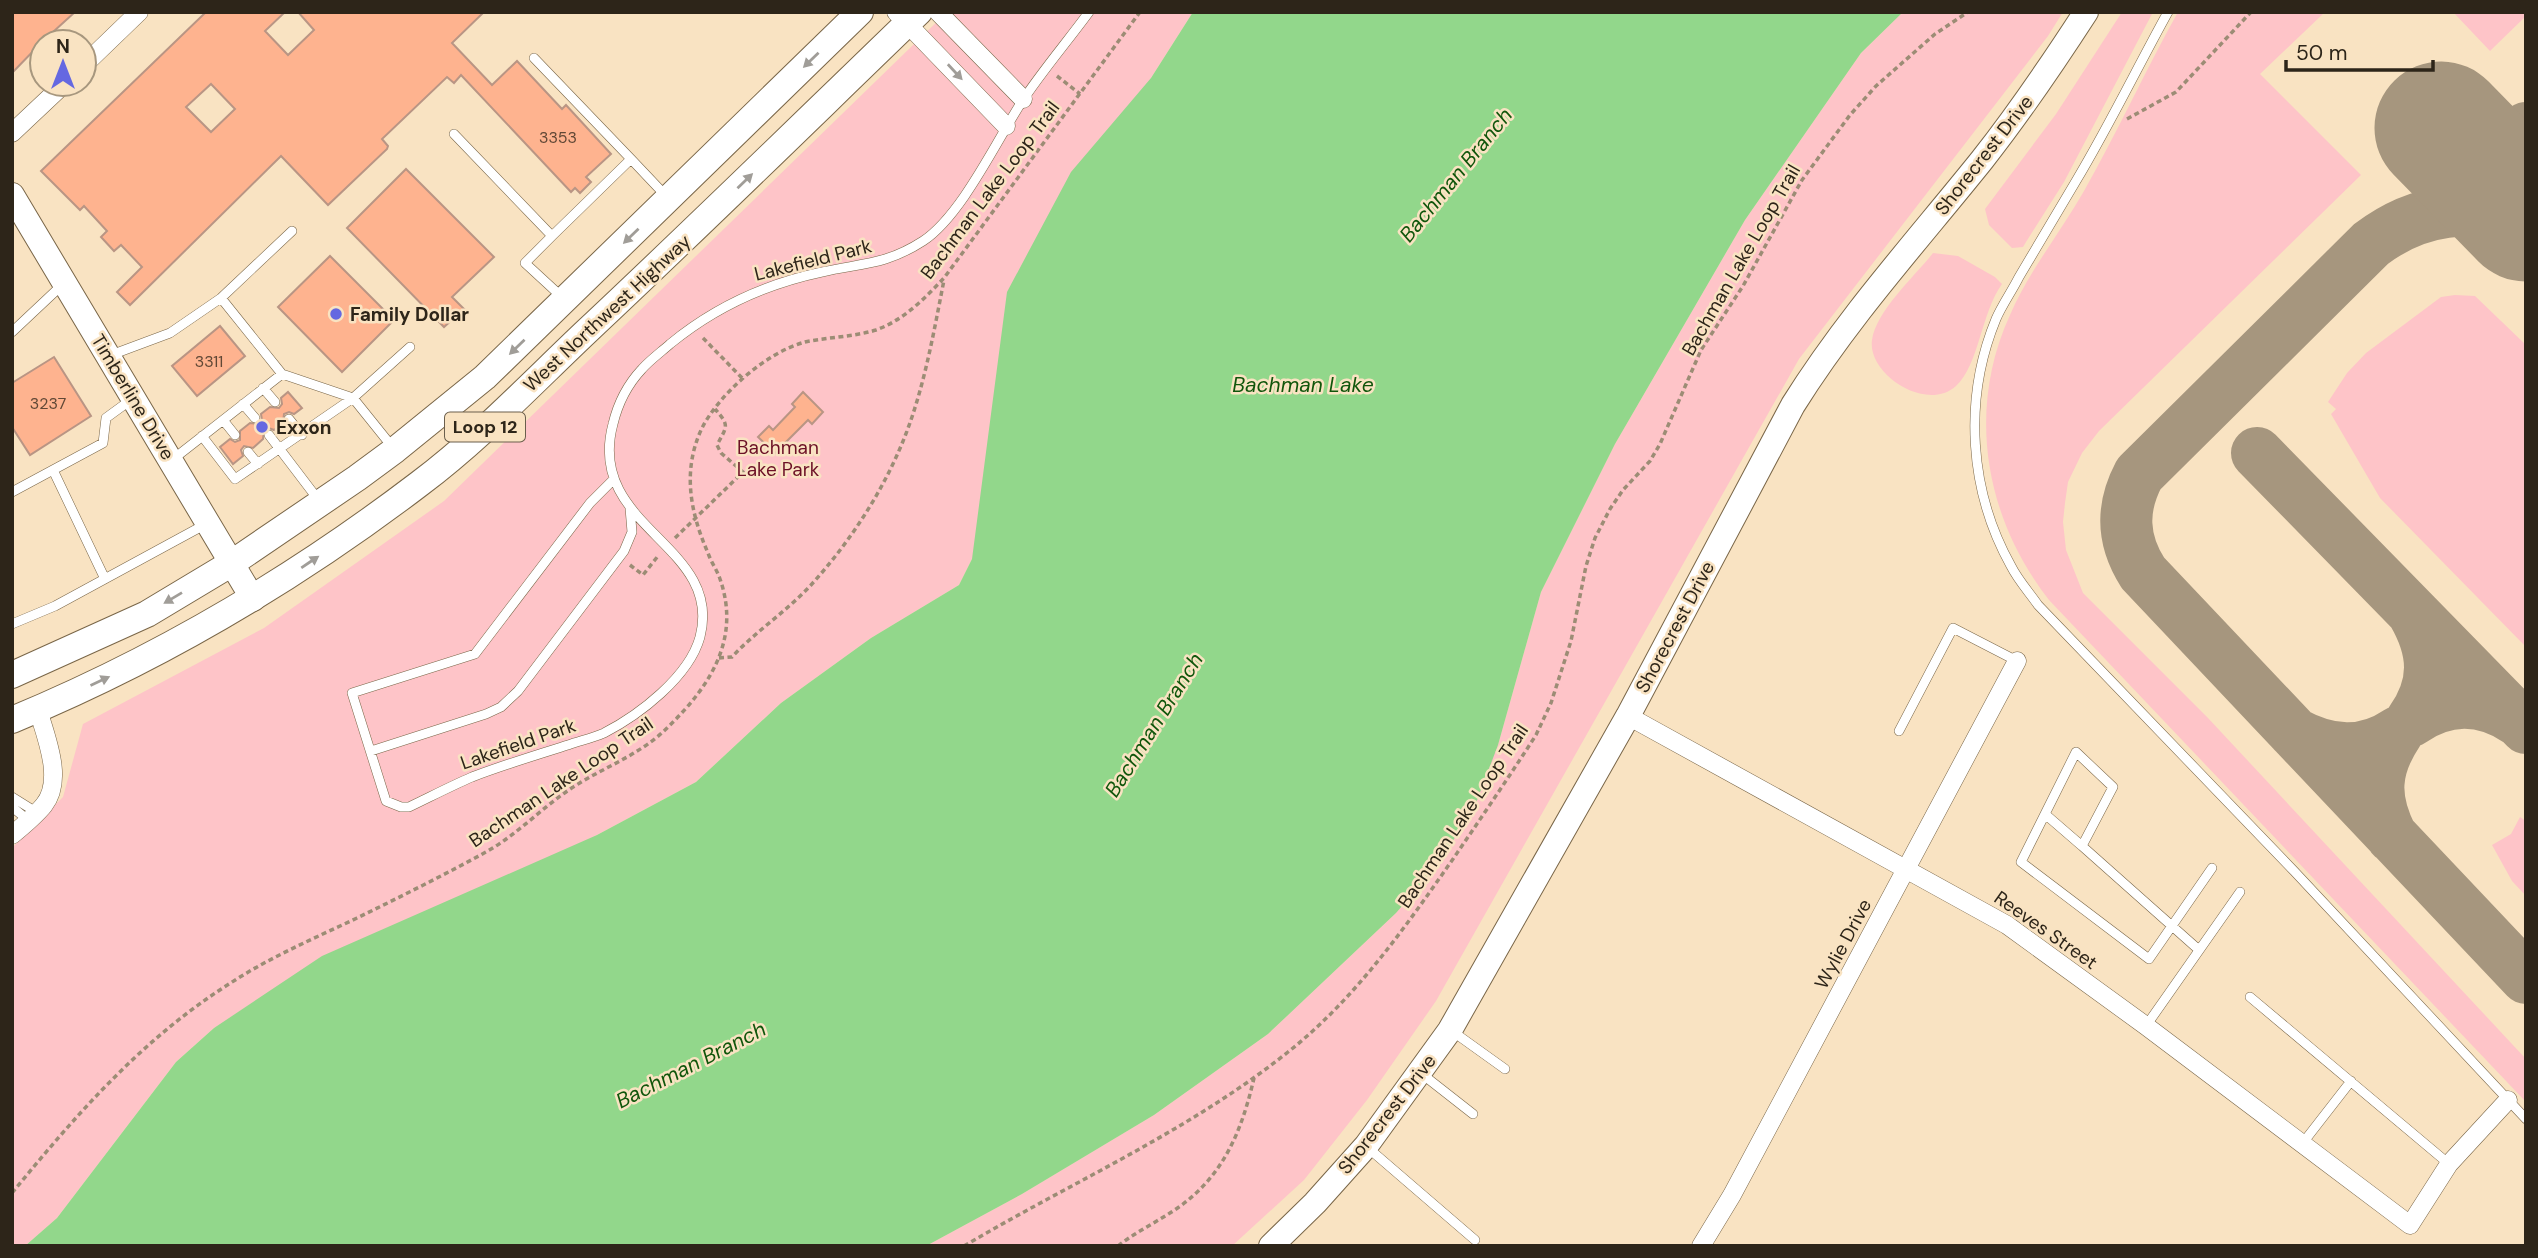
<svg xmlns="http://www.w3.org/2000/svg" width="2538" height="1258" viewBox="0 0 2538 1258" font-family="'DM Sans',sans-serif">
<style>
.green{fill:#fec4c8}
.water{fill:#92d78b}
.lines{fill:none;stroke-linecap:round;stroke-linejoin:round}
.taxiway{stroke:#a6967e;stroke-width:52}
.runway{stroke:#a6967e;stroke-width:133}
.building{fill:#feb38f;stroke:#b99584;stroke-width:2;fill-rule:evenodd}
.lane-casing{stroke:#796648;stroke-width:10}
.street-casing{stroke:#796648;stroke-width:19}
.secondary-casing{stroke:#796648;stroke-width:26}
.primary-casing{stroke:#796648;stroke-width:28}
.path{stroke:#9c8c75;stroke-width:3.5;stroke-dasharray:5 3.5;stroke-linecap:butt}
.lane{stroke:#fff;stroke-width:9}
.street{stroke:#fff;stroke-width:18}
.secondary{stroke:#fff;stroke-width:24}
.primary{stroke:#fff;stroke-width:26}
.oneway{fill:#a09d98}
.poi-dot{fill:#6568e1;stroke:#f9e3c2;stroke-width:2.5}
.labels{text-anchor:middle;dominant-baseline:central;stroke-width:5;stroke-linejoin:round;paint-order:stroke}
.number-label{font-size:16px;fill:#614836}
.shield{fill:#f9e3c2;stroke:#6a5e4c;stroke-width:2}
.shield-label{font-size:18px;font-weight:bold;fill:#2d2519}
.street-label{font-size:19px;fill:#2d2519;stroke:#f9e3c2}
.poi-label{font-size:19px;font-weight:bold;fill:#2d2519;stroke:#f9e3c2;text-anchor:start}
.park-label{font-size:19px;fill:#6c1026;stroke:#f9e3c2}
.water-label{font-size:21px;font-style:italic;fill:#10560b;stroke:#f9e3c2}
</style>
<rect width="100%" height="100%" fill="#f9e3c2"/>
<!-- green -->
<path class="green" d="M947,12H1193L1151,78L972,559L959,585L871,638L781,703L696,782L597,835L214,1028L176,1062L57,1218L25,1246H12V848L63,797L83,724L264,628L444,501Z
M1903,12H2063L2048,36L1799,359L1436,1001L1367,1100L1304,1180L1232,1246H926L1022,1194L1154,1115L1268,1034L1396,913L1498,745L1541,592L1615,444L1745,220L1861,53Z
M2122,12H2153L2064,182L2026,242L2023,247L2012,248L1989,225L1985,209L2056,114Z
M2178,12H2325L2260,74L2361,175L2099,431L2082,453L2068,482L2065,503L2063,522L2066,550L2083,593L2208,718L2526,1059V1102L2049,600C1985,518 1966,411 2010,315C2029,271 2060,233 2084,191C2117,133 2145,71 2178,12Z
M2453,12H2526V16L2490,51Z
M1933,253L1958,256L1995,277L2002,284C1981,313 1979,365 1956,386C1926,413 1867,374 1872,340C1876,311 1915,276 1933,253Z
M2455,295L2475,296L2526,345V647L2380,498L2331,414L2336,409L2328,402L2347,373L2366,353L2441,297Z
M2520,817L2526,821V896L2512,881L2492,845L2511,834Z"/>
<!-- water -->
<path class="water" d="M1193,12H1903L1861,53L1745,220L1615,444L1541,592L1498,745L1476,803L1440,862L1396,913L1268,1034L1154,1115L1022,1194L926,1246H25L57,1218L176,1062L214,1028L322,956L597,835L696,782L781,703L871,638L959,585L972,559L1007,292L1071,172L1151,78Z"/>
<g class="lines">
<!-- taxiway -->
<path class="taxiway" d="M2526,128L2523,157L2526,178
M2526,228C2475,198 2416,210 2371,244L2139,474C2121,508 2122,540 2143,573L2526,978
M2257,453L2526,728
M2413,613C2435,651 2437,684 2411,721C2446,697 2482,697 2517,720
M2294,733C2329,752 2364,755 2398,732C2374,768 2372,798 2392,837"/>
<!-- runway -->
<path class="runway" d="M2441,128L2526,215"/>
</g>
<!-- building -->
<path class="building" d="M12,12H75L42,42L12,73Z
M206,12H285L265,31L288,55L314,30L298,12H484L452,43L492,85L517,61L562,109L566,105L611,154L586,177L591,182L580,193L575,188L571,192L461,75L454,83L447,77L382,139L388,146L387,149L328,205L281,156L130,305L117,292L142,267L121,245L114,251L101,237L107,231L84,206L80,210L41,171ZM211,84L235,109L211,132L186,107Z
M406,169L494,257L452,297L464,309L444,327L347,228Z
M330,256L394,320L342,372L278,307Z
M220,326L245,356L197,396L172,366Z
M54,357L91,416L30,455L12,427V383Z
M288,392L302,408L294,414L289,412L284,414L283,423L274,430L269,428L264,430L263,439L253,448L244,446L241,450L243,456L233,464L220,447L230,439L235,442L240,440V431L250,423L259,424L262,420L261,414L270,407L279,408L282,404L281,398Z
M803,392L823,412L812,424L808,420L775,453L758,437L769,426L773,430L795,407L792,404Z"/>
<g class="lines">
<!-- lane casing -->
<g class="lane-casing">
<path id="lane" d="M2168,12C2137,68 2109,126 2076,181C2057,213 2038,245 2019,277C2012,291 2002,305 1996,319C1963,399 1969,491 2011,566C2018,580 2029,592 2038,605L2294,871L2526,1119
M454,134L552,236L631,159L534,58
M631,159L666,196
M552,236L525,263L563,298
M221,298L292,231
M12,332L62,285
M111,355L170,333L221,298L282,374
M263,388L275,402
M243,404L255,418
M289,419L302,435
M223,420L235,435
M269,435L320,502
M202,436L235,479L353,398L410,347
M248,452L258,464
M172,460L282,374L353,398L394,449
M53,470L105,579
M613,480L590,503L475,654L352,693L386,801L401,807H409C430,797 451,786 472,777C503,765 536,755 568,745C579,741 593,738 604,733C639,715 689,677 700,637C724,544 585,528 613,424C618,403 627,385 642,369C650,360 661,352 670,344C715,307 765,284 822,272C862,263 886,265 923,241C961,216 996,142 1021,103C1042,71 1067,42 1089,12
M12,492L103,443L106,418L132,399
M12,624L55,606L206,524
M1899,731L1953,628L2017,661
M371,751L486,714L501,707L518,691L624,551L632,532L630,508
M12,797L36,812
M12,807L28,820
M2045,814L2082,846
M2199,950L2082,846L2113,787L2076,752L2021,862L2149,959L2212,868
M2250,997L2449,1164
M2146,1026L2240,892
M1452,1031L1505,1069
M1422,1074L1473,1114
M2302,1144L2351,1081
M1367,1147L1475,1240"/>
</g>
<!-- street casing -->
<g class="street-casing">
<path id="street" d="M896,12L1006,126
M938,12L1023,99
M84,65L139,12
M12,133L64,84
M1628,716L2007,925L2146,1026L2410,1225L2449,1164L2508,1100
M12,835C23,826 35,816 44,805C64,780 46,737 38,710
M1701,1246L1732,1195L2017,661"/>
</g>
<!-- secondary casing -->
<g class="secondary-casing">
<path id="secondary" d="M12,195L253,599
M1271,1246L1315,1203L1366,1146L1450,1030L1628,716L1793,405C1848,317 1917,241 1982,160C2019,113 2053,63 2086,12"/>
</g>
<!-- primary casing -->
<g class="primary-casing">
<path id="primary" d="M12,675L147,614L232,563L357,478L395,450L485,377L860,12
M12,720C159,659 293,580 419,484C479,439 532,383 587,331C699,226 808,119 919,12"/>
</g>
<!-- path -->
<path class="path" d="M1057,76L1080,94
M2127,119L2176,92L2251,12
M703,338L743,379
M675,538L743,472L721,453L717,445C727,426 730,426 715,409
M630,565L643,575L658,556
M719,658L732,657C756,631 787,611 811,585C851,541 886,487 907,431C925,383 934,331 944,280
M12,1193C76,1115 142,1039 229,984C270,957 313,939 357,918C400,897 444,875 486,852C520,833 545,804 578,784C609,765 643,753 669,726C710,686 741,639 720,579C717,570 711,562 708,553C690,512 682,470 702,428C720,393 767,352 805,342C829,337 853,337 876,330C904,320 925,298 944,278L1140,12
M964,1246C1072,1182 1189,1131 1288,1052C1355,999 1404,929 1453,859C1481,818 1509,777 1536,735L1551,703L1571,641L1586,566L1595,538L1610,509L1623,490L1650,461L1660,444L1701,350L1743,286L1802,180L1850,115L1876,86L1935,34L1968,12
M1118,1246C1137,1231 1159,1221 1179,1207C1224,1175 1242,1130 1254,1078"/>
<!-- lane -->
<use href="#lane" class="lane"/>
<!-- street -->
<use href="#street" class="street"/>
<!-- secondary -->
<use href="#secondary" class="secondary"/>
<!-- primary -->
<use href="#primary" class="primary"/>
</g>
<!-- one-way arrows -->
<defs><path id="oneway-solid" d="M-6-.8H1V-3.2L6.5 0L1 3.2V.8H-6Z" transform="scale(1.75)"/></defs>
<g class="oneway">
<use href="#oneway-solid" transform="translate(811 60) rotate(136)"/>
<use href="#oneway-solid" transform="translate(955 72) rotate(47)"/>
<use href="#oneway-solid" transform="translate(745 181) rotate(-44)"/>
<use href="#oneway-solid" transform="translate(631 236) rotate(136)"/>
<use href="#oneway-solid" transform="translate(517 347) rotate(136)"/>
<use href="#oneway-solid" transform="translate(310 562) rotate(-34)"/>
<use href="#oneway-solid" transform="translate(173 598) rotate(149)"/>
<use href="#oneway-solid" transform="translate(100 681) rotate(-25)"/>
</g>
<!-- markers -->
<g class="poi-dot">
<circle cx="336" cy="314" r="7"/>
<circle cx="262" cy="427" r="7"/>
</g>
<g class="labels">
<!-- number labels -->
<g class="number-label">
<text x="558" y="137">3353</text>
<text x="209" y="361">3311</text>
<text x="48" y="403">3237</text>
</g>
<!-- shield labels -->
<rect class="shield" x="445" y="412.5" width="80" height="29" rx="5"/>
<g class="shield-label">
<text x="485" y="427">Loop 12</text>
</g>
<!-- street labels -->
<g class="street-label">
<text transform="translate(1984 155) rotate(-52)">Shorecrest Drive</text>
<text transform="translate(990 190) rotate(-53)">Bachman Lake Loop Trail</text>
<text transform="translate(813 260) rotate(-14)">Lakefield Park</text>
<text transform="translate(1741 260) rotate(-60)">Bachman Lake Loop Trail</text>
<text transform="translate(607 313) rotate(-43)">West Northwest Highway</text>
<text transform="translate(133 397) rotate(59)">Timberline Drive</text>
<text transform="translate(1675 627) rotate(-62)">Shorecrest Drive</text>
<text transform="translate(518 744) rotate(-19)">Lakefield Park</text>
<text transform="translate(561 782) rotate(-34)">Bachman Lake Loop Trail</text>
<text transform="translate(1463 816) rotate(-56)">Bachman Lake Loop Trail</text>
<text transform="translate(2046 930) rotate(35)">Reeves Street</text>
<text transform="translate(1843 944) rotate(-62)">Wylie Drive</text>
<text transform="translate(1387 1114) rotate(-52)">Shorecrest Drive</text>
</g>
<!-- poi labels -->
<g class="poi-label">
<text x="350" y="314">Family Dollar</text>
<text x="276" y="427">Exxon</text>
</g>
<!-- park labels -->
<g class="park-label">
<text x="778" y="447">Bachman<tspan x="778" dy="22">Lake Park</tspan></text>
</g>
<!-- water labels -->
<g class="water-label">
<text transform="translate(1456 175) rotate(-51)">Bachman Branch</text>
<text x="1303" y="385">Bachman Lake</text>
<text transform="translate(1154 725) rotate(-58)">Bachman Branch</text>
<text transform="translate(691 1065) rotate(-27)">Bachman Branch</text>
</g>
</g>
<!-- border -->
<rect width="2538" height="1258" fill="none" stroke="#2d2519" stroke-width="28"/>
<!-- north arrow -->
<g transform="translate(63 63)"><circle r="33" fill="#f9e3c2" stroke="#a7977e" stroke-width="2"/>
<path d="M0-5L12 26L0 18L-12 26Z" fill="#6568e1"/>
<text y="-10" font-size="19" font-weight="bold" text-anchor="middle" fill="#2d2519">N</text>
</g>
<!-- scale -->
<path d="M2286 60v10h147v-10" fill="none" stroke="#2d2519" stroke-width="3.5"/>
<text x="2296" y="60" font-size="21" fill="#2d2519" stroke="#f9e3c2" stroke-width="5" paint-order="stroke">50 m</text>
</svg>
